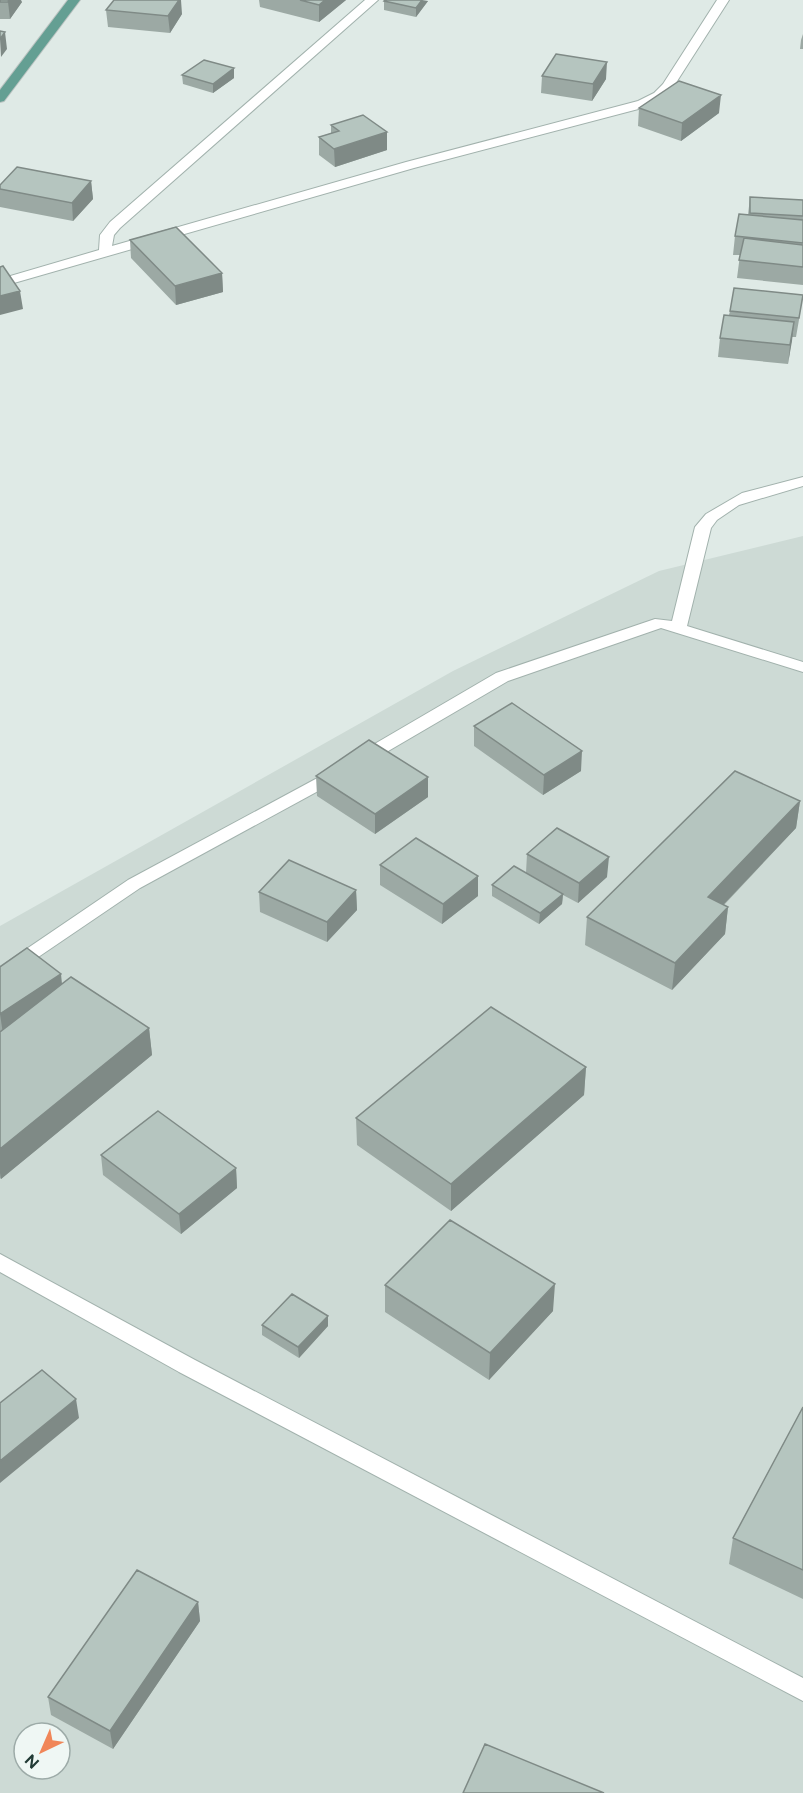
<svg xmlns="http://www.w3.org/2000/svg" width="803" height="1793" viewBox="0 0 803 1793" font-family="Figtree,sans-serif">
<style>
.built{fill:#cddad5;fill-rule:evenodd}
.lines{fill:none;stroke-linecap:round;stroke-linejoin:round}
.minor-casing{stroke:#a2b2ad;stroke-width:2}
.major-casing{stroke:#bcc4c2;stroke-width:2}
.minor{fill:#fff;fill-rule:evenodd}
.major{fill:#649f93;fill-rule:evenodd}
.wall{fill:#9ca9a4}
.shaded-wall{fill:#7f8a86}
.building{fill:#b5c5bf;stroke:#7f8a86;stroke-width:1.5}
</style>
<rect width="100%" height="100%" fill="#dfeae6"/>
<!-- built -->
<path class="built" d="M803,536V1793H0V926L453,671L659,571ZM24,1733H60V1769H24Z"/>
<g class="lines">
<!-- minor casing -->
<g class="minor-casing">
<path id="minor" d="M365,0H378L120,228L114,235L112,246L406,162L638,101L654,93L663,84L717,0H729L672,89L662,99L646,107L414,168L0,287V279L99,250L100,235L110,222Z
M803,477V486L739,505L717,520L711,528L687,626L803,662V672L661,628L508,681L366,764H354L351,760L354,756L496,673L655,619L672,621L695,527L706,514L742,493Z
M336,768L342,770L345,774L342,778L140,888L0,983V967L128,880Z
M0,1254L195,1360L803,1678V1701L179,1372L0,1272Z"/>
</g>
<!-- major casing -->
<g class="major-casing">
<path id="major" d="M68,0H80L4,101L0,102V90Z"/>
</g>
<!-- minor -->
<use href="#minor" class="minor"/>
<!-- major -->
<use href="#major" class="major"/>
</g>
<!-- wall -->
<path class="wall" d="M0,0L22,2L10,19H0Z
M259,0H346L319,22L260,7Z
M384,1H428L416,17L384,10Z
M106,10L182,14L170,33L108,27Z
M803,34V49H800L801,40Z
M234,68V78L213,93L183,84L182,75Z
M542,76L606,79L592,101L541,93Z
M639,108L719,113L681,141L638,126Z
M331,125L387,132V150L335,167L319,155V137L331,133Z
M91,181L93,199L73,221L0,207V185Z
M750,197L803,200V285L737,278L740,255H733L735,236L748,215Z
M130,240L222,273L223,292L176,305L131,258Z
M730,311L800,314L796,337H792L788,364L718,357L720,338L729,315Z
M474,726L581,771L543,795L474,746Z
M316,776L428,797L375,834L317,796Z
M800,801L796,828L724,905L728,907L725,934L672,990L585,945L587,917Z
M527,854L607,877L578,903L563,895L562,904L539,924L492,896V885L526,873Z
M380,865L478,896L442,924L380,885Z
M356,890L357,910L327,942L260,912L259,892Z
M0,967L62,984L149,1028L152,1055L1,1179L0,1178Z
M586,1067L584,1095L451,1211L357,1145L356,1118Z
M101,1155L236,1168L237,1188L181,1234L103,1175Z
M385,1285L553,1311L489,1380L385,1312Z
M262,1325L328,1326L299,1358L262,1335Z
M803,1407V1599L729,1564L733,1538Z
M198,1602L200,1621L113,1749L51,1715L48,1697Z"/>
<!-- shaded-wall -->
<path class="shaded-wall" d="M9,0H21L22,2L10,19L8,2Z
M179,0H181L182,14L170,33L168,16Z
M325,0H346L319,22V5Z
M422,0L428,1L416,17V8Z
M5,32L7,49L1,57L0,39Z
M607,62L606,79L592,101L593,84Z
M234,68V78L213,93V84Z
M721,95L719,113L681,141L682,123Z
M387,132V150L335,167L334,149Z
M91,181L93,199L73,221L72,203Z
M222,273L223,292L176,305L175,286Z
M20,291L23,309L0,315V296Z
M794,322L792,341L788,364L790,345Z
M582,751L581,771L543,795L544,775Z
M428,777V797L375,834V814Z
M800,801L796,828L705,924L708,897Z
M609,857L607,877L578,903L579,883Z
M478,876V896L442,924L443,904Z
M356,890L357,910L327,942V922Z
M563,894L562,904L539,924L540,913Z
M728,907L725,934L672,990L675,963Z
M61,974L63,994L3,1034L0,1014Z
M149,1028L152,1055L1,1179L0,1173V1149Z
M586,1067L584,1095L451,1211V1184Z
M236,1168L237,1188L181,1234L179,1214Z
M555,1284L553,1311L489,1380L490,1353Z
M328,1316V1326L299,1358L298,1347Z
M76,1399L79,1418L0,1483V1461Z
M198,1602L200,1621L113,1749L110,1731Z"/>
<!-- building -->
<path class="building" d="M0,0H9L8,2H0Z
M114,0H179L168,16L106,10Z
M300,0H325L319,5Z
M385,0H422L416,8L384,1Z
M0,31L5,32L0,39Z
M556,54L607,62L593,84L542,76Z
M204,60L234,68L213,84L182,75Z
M679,81L721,95L682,123L639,108Z
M363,115L387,132L334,149L319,137L339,131L331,125Z
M17,167L91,181L72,203L0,189V185Z
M750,197L803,200V216L750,213Z
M739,214L803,220V243L735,236Z
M176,227L222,273L175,286L130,240Z
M744,238L803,245V267L739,260Z
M3,266L20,291L0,296V267Z
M734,288L803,295L799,318L730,311Z
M724,315L794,322L790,345L720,338Z
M512,703L582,751L544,775L474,726Z
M369,740L428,777L375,814L316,776Z
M735,771L800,801L708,897L728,907L675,963L587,917Z
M557,828L609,857L579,883L527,854Z
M416,838L478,876L443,904L380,865Z
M289,860L356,890L327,922L259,892Z
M514,866L563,894L540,913L492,885Z
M27,948L61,974L0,1014V967Z
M71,977L149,1028L0,1149V1032Z
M491,1007L586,1067L451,1184L356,1118Z
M158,1111L236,1168L179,1214L101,1155Z
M450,1220L555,1284L490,1353L385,1285Z
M292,1294L328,1316L298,1347L262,1325Z
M42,1370L76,1399L0,1461V1403Z
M803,1407V1570L733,1538Z
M137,1570L198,1602L110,1731L48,1697Z
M485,1744L604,1793H463Z"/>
<!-- north arrow -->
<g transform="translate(42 1751) rotate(224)"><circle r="28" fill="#eff7f4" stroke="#9daba8" stroke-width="1.5"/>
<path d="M0-4.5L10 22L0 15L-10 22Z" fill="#f08658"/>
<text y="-9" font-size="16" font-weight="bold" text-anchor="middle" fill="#213a35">N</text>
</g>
</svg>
